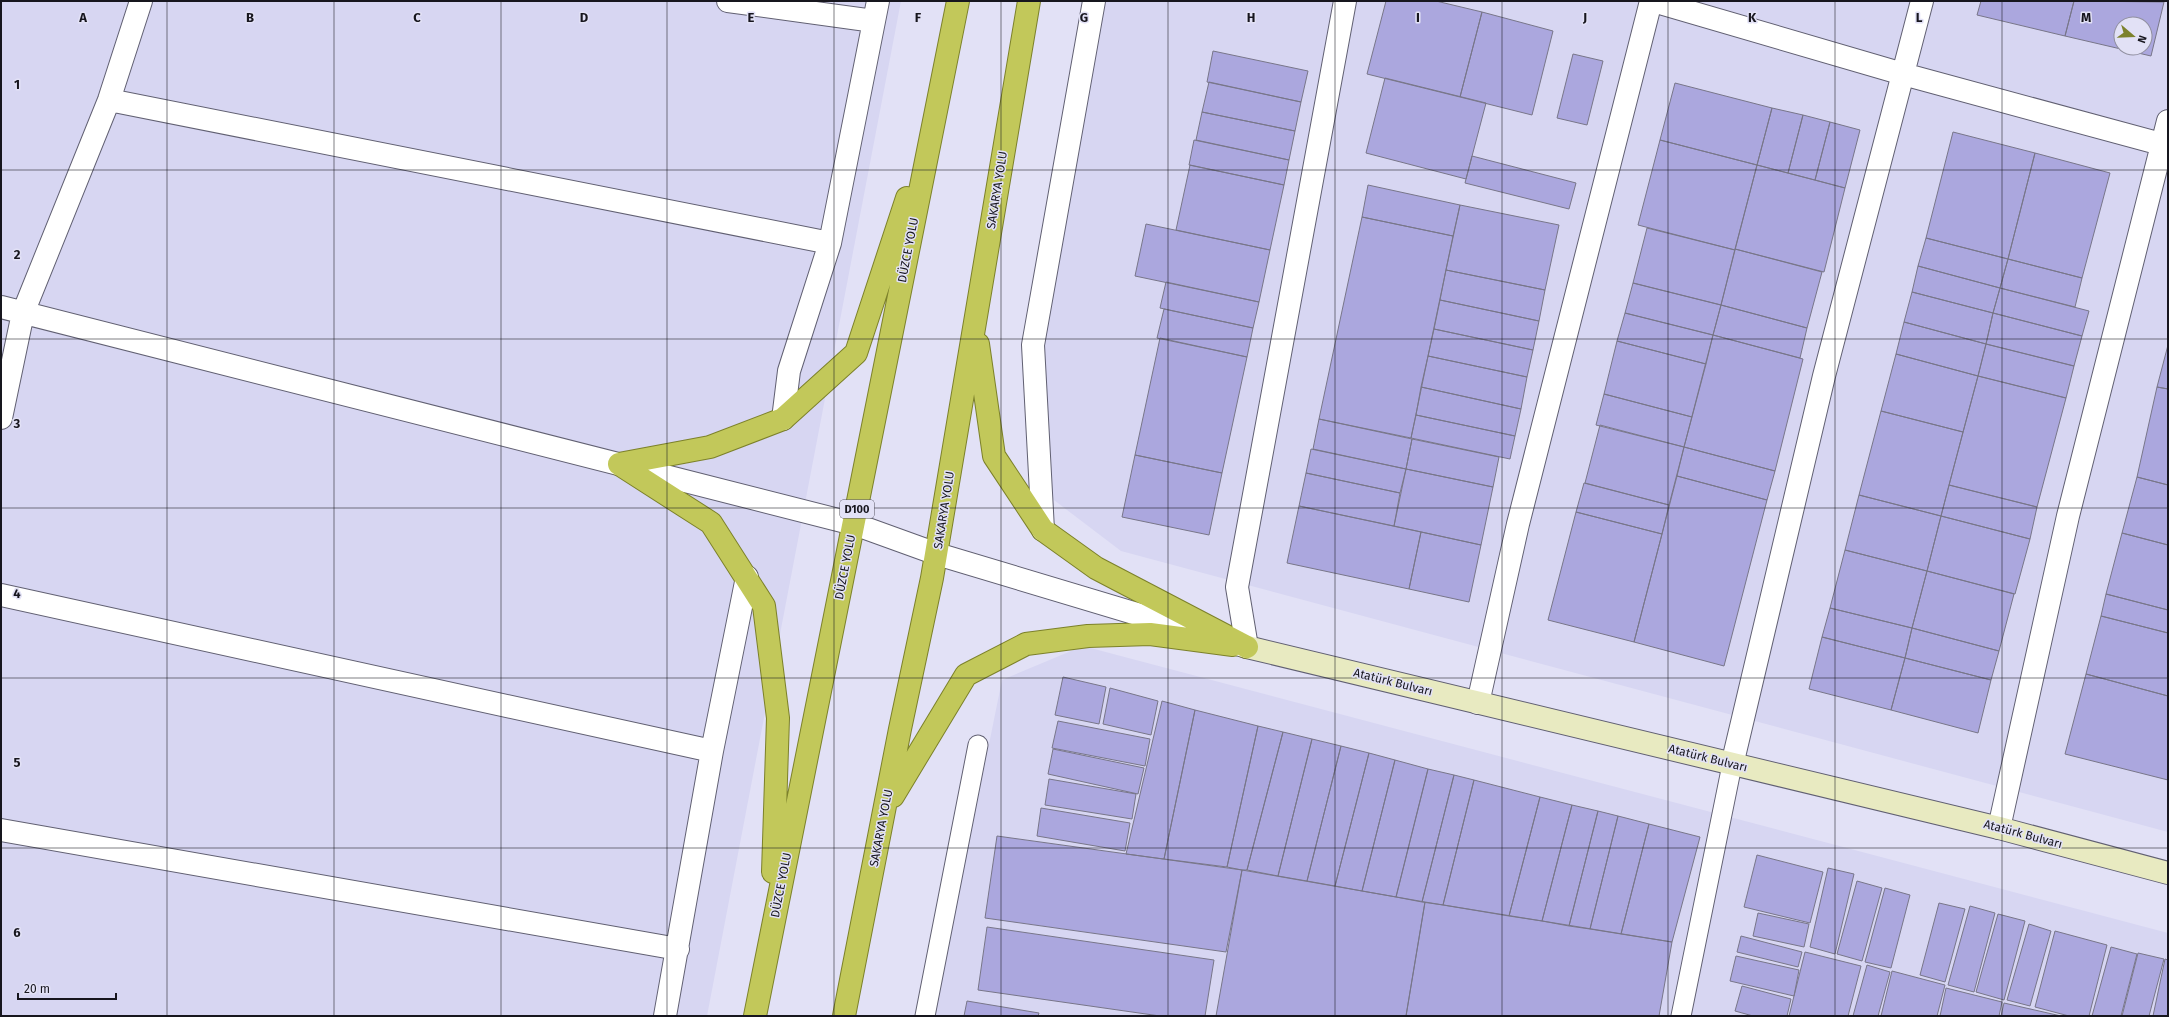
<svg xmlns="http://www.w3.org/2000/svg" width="2169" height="1017" viewBox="0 0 2169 1017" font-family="'Fira Sans',sans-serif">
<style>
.built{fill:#d7d6f2;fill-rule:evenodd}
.building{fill:#aba7de;stroke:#787689;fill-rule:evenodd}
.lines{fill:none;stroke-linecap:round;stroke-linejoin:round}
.service-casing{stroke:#616072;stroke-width:21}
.minor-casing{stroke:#616072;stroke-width:24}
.secondary-casing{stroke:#616072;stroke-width:24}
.trunk-casing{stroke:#7c812a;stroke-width:24}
.service{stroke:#fff;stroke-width:19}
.minor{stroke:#fff;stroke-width:22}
.secondary{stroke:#e8eac1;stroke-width:22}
.trunk{stroke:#c2c85a;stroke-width:22}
.grid{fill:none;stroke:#17161e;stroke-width:1;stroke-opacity:0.55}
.labels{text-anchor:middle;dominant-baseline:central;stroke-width:3;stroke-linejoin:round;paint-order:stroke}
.shield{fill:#e2e1f6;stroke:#54535f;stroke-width:1}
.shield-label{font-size:11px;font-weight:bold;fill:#17161e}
.street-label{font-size:12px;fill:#17161e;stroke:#e2e1f6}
.grid-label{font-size:13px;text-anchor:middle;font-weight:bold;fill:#17161e;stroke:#e2e1f6;stroke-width:3;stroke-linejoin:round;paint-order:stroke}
</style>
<rect width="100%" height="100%" fill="#e2e1f6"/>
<!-- built -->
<path class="built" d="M1,1H901L707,1016H1Z
M1095,1H2168V832L1121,551L1046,494L1025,385ZM2121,24H2145V48H2121Z
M1083,646L2168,933V1016H934L1002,680Z"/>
<!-- building -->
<path class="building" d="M1386,1H1436L1482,12L1460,97L1367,74Z
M1981,1H2074L2065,36L1977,15Z
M2074,1L2164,2L2151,56L2065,36ZM2121,24H2145V48H2121Z
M1482,12L1553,31L1532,115L1460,97Z
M1213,51L1308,71L1301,102L1207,82Z
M1573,54L1603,61L1587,125L1557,118Z
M1385,78L1486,103L1466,179L1366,153Z
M1209,82L1301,102L1295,131L1202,112Z
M1675,83L1772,108L1757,165L1660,140Z
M1772,108L1803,115L1788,173L1757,165Z
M1202,112L1295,131L1289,160L1196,140Z
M1803,115L1830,122L1815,180L1788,173Z
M1830,122L1860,130L1845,188L1815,180Z
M1953,132L2035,153L2008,259L1926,238Z
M1194,140L1289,160L1284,185L1189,165Z
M1660,140L1757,165L1735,250L1638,225Z
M2035,153L2110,173L2082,278L2008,259Z
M1472,156L1576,183L1569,209L1465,183Z
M1190,165L1284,185L1270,250L1176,230Z
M1757,165L1845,188L1824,272L1735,249Z
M1368,185L1460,205L1453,236L1362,217Z
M1460,205L1559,225L1545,290L1446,270Z
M1362,217L1453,236L1411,438L1319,419Z
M1146,224L1270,250L1259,302L1135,276Z
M1647,228L1735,250L1721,305L1633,283Z
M1926,238L2008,259L2000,288L1918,266Z
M1735,249L1822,272L1807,328L1721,305Z
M2008,259L2082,278L2075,307L2000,288Z
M1918,266L2000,288L1993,313L1912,292Z
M1446,270L1545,290L1539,321L1440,300Z
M1166,282L1259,302L1253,328L1160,308Z
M1633,283L1721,305L1713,335L1625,313Z
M2000,288L2089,311L2082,336L1993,313Z
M1912,292L1993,313L1986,344L1904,322Z
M1440,300L1539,321L1533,350L1434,329Z
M1721,305L1807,328L1800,358L1713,335Z
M1164,309L1253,328L1247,357L1157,338Z
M1625,313L1713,335L1706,364L1617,341Z
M1993,313L2082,336L2074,366L1986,344Z
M1904,322L1986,344L1978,376L1896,354Z
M1434,329L1533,350L1527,377L1428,356Z
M1713,335L1803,359L1775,471L1684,447Z
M1160,338L1247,357L1222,473L1135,455Z
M1617,341L1706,364L1692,417L1604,394Z
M1986,344L2074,366L2066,398L1978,376Z
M2168,345V389L2157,387Z
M1896,354L1978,376L1963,432L1881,411Z
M1428,356L1527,377L1521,409L1421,387Z
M1978,376L2066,398L2037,507L1949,485Z
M1421,387L1521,409L1515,436L1416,415Z
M2157,387L2168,389V485L2137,477Z
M1604,394L1692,417L1684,447L1596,425Z
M1881,411L1963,432L1941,516L1859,495Z
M1416,415L1515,436L1510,459L1411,438Z
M1319,419L1412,439L1406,469L1313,449Z
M1600,425L1684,447L1669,505L1585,483Z
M1412,439L1499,457L1493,487L1406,469Z
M1684,447L1775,471L1767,500L1677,476Z
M1311,449L1406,469L1400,493L1306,473Z
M1135,455L1222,473L1209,535L1122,517Z
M1406,469L1493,487L1481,545L1394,526Z
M1306,473L1400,493L1394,526L1299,506Z
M1677,476L1767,500L1724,666L1634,642Z
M2137,477L2168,485V545L2122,533Z
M1584,483L1669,505L1662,534L1576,512Z
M1949,485L2037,507L2030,539L1941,516Z
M1859,495L1941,516L1927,571L1845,550Z
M1299,506L1421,532L1409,589L1287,563Z
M1576,512L1662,534L1634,642L1548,620Z
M1941,516L2030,539L2015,594L1927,571Z
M1421,532L1481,545L1469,602L1409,589Z
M2122,533L2168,545V610L2106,594Z
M1845,550L1927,571L1912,628L1830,608Z
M1927,571L2014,594L1999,651L1912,628Z
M2106,594L2168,610V633L2101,616Z
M1830,608L1912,628L1905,658L1822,637Z
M2101,616L2168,633V696L2086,674Z
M1912,628L1999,651L1991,680L1905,658Z
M1822,637L1905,658L1891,710L1809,689Z
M1905,658L1991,680L1978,733L1891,710Z
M2086,674L2168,696V780L2065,754Z
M1063,677L1106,687L1099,724L1055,715Z
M1110,688L1158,701L1151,735L1103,724Z
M1162,701L1195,710L1164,859L1126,854Z
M1195,710L1258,726L1227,867L1164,859Z
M1058,721L1150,739L1145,766L1052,748Z
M1258,726L1283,732L1247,870H1242L1227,867Z
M1283,732L1312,739L1278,876L1247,870Z
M1312,739L1341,746L1307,881L1278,876Z
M1341,746L1369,753L1335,886L1307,881Z
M1053,749L1144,768L1138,794L1048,774Z
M1369,753L1395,760L1362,891L1335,886Z
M1395,760L1428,769L1396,897L1362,891Z
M1428,769L1454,775L1422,902L1396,897Z
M1454,775L1474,780L1443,905L1422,902Z
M1049,779L1136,794L1132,819L1045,805Z
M1474,780L1540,797L1509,916L1443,905Z
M1540,797L1572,805L1542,921L1509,916Z
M1572,805L1598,811L1569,926L1542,921Z
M1041,808L1130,823L1125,851L1037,836Z
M1598,811L1618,816L1590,929L1569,926Z
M1618,816L1649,824L1621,934L1590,929Z
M1649,824L1700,837L1672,942L1621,934Z
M997,836L1242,870L1226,952L985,918Z
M1757,855L1823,872L1810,923L1744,907Z
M1828,868L1854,874L1835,954L1810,947Z
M1242,870L1425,902L1406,1016H1216Z
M1857,881L1882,888L1862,961L1837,954Z
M1885,888L1910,895L1891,968L1865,962Z
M1425,902L1672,942L1659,1016H1406Z
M1939,903L1965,909L1945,982L1920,975Z
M1970,906L1995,913L1974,992L1948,985Z
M1758,913L1809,924L1804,947L1753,936Z
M1998,914L2025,921L2004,1000L1976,992Z
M2029,924L2051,931L2030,1006L2007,1000Z
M987,927L1214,960L1205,1016H1160L978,990Z
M2055,931L2107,945L2089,1016H2069L2035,1007Z
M1741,936L1802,952L1798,967L1737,952Z
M2111,947L2137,954L2121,1016H2092Z
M1805,952L1861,966L1848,1016H1789Z
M2138,953L2164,959L2149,1016H2122Z
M1736,956L1799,970L1794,996L1730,981Z
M2165,959L2168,960V1016H2153Z
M1867,965L1890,972L1878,1016H1853Z
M1892,971L1945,985L1937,1016H1881Z
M1742,986L1791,999L1787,1016H1753L1735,1011Z
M1946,988L2002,1002L1999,1016H1940Z
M967,1001L1039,1013L1038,1016H964Z
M2004,1003L2061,1016H2001Z"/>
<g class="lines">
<!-- service casing -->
<g class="service-casing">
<path id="service" d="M925,1016L978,745
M1681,1016L1732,765"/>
</g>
<!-- minor casing -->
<g class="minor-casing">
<path id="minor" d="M728,1L874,21
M1653,1L1903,74L2168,146
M109,100L830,243
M1,307L854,524L937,554L1247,647L1237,587L1345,1
M1,418L23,313L109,100L141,1
M783,419L789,371L830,243L878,1
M1043,530L1033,345L1094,1
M1,595L712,751
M1478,703L1518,524L1651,1
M1732,765L1824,376L1922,1
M1999,828L2068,516L2168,121
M1,830L678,949
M665,1016L712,751L747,577"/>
</g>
<!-- secondary casing -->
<g class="secondary-casing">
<path id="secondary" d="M1247,647L1999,828L2168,873"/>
</g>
<!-- trunk casing -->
<g class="trunk-casing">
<path id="trunk" d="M978,344L994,456L1043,530L1096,568L1247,647
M619,464L711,523L764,606L778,718L773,872
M619,464L710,447L783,419L856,353L907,198
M893,796L966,675L1026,644L1088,636L1150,634L1233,645
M755,1016L958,1
M844,1016L900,729L932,578L1029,1"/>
</g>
<!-- service -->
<use href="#service" class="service"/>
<!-- minor -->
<use href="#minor" class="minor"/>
<!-- secondary -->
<use href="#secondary" class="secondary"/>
<!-- trunk -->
<use href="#trunk" class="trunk"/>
</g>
<!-- grid -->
<path class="grid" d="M167,1V1016M334,1V1016M501,1V1016M667,1V1016M834,1V1016M1001,1V1016M1168,1V1016M1335,1V1016M1502,1V1016M1668,1V1016M1835,1V1016M2002,1V1016M1,170H2168M1,339H2168M1,508H2168M1,678H2168M1,848H2168"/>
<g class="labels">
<!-- shield labels -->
<rect class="shield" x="840" y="500" width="34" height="18" rx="3"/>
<g class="shield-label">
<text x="857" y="509">D100</text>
</g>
<!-- street labels -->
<g class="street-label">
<text transform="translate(997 190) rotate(-81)">SAKARYA YOLU</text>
<text transform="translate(908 250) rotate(-79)">DÜZCE YOLU</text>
<text transform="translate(944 510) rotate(-81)">SAKARYA YOLU</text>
<text transform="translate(845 567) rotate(-79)">DÜZCE YOLU</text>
<text transform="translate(1393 682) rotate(14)">Atatürk Bulvarı</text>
<text transform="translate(1708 758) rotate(14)">Atatürk Bulvarı</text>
<text transform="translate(881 828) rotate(-79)">SAKARYA YOLU</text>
<text transform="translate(2023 834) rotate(15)">Atatürk Bulvarı</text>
<text transform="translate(781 885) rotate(-79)">DÜZCE YOLU</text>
</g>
</g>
<g class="grid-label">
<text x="83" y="22">A</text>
<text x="250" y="22">B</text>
<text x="417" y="22">C</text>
<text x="584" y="22">D</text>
<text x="751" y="22">E</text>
<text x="918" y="22">F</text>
<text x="1084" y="22">G</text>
<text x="1251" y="22">H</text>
<text x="1418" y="22">I</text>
<text x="1585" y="22">J</text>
<text x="1752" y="22">K</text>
<text x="1919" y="22">L</text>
<text x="2086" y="22">M</text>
<text x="17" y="89">1</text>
<text x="17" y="259">2</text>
<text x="17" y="428">3</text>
<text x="17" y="598">4</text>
<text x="17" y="767">5</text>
<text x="17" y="937">6</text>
</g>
<!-- border -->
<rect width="2169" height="1017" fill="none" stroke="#17161e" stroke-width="4"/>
<!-- north arrow -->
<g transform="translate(2133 36) rotate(109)"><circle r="19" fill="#e2e1f6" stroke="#9190a0"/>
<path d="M0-3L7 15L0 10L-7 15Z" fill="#7c812c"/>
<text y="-6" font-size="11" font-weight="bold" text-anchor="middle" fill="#17161e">N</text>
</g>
<!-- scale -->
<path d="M18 993v6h98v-6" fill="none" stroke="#17161e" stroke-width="2"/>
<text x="24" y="993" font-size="12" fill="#17161e" stroke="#e2e1f6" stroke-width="3" paint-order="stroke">20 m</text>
</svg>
